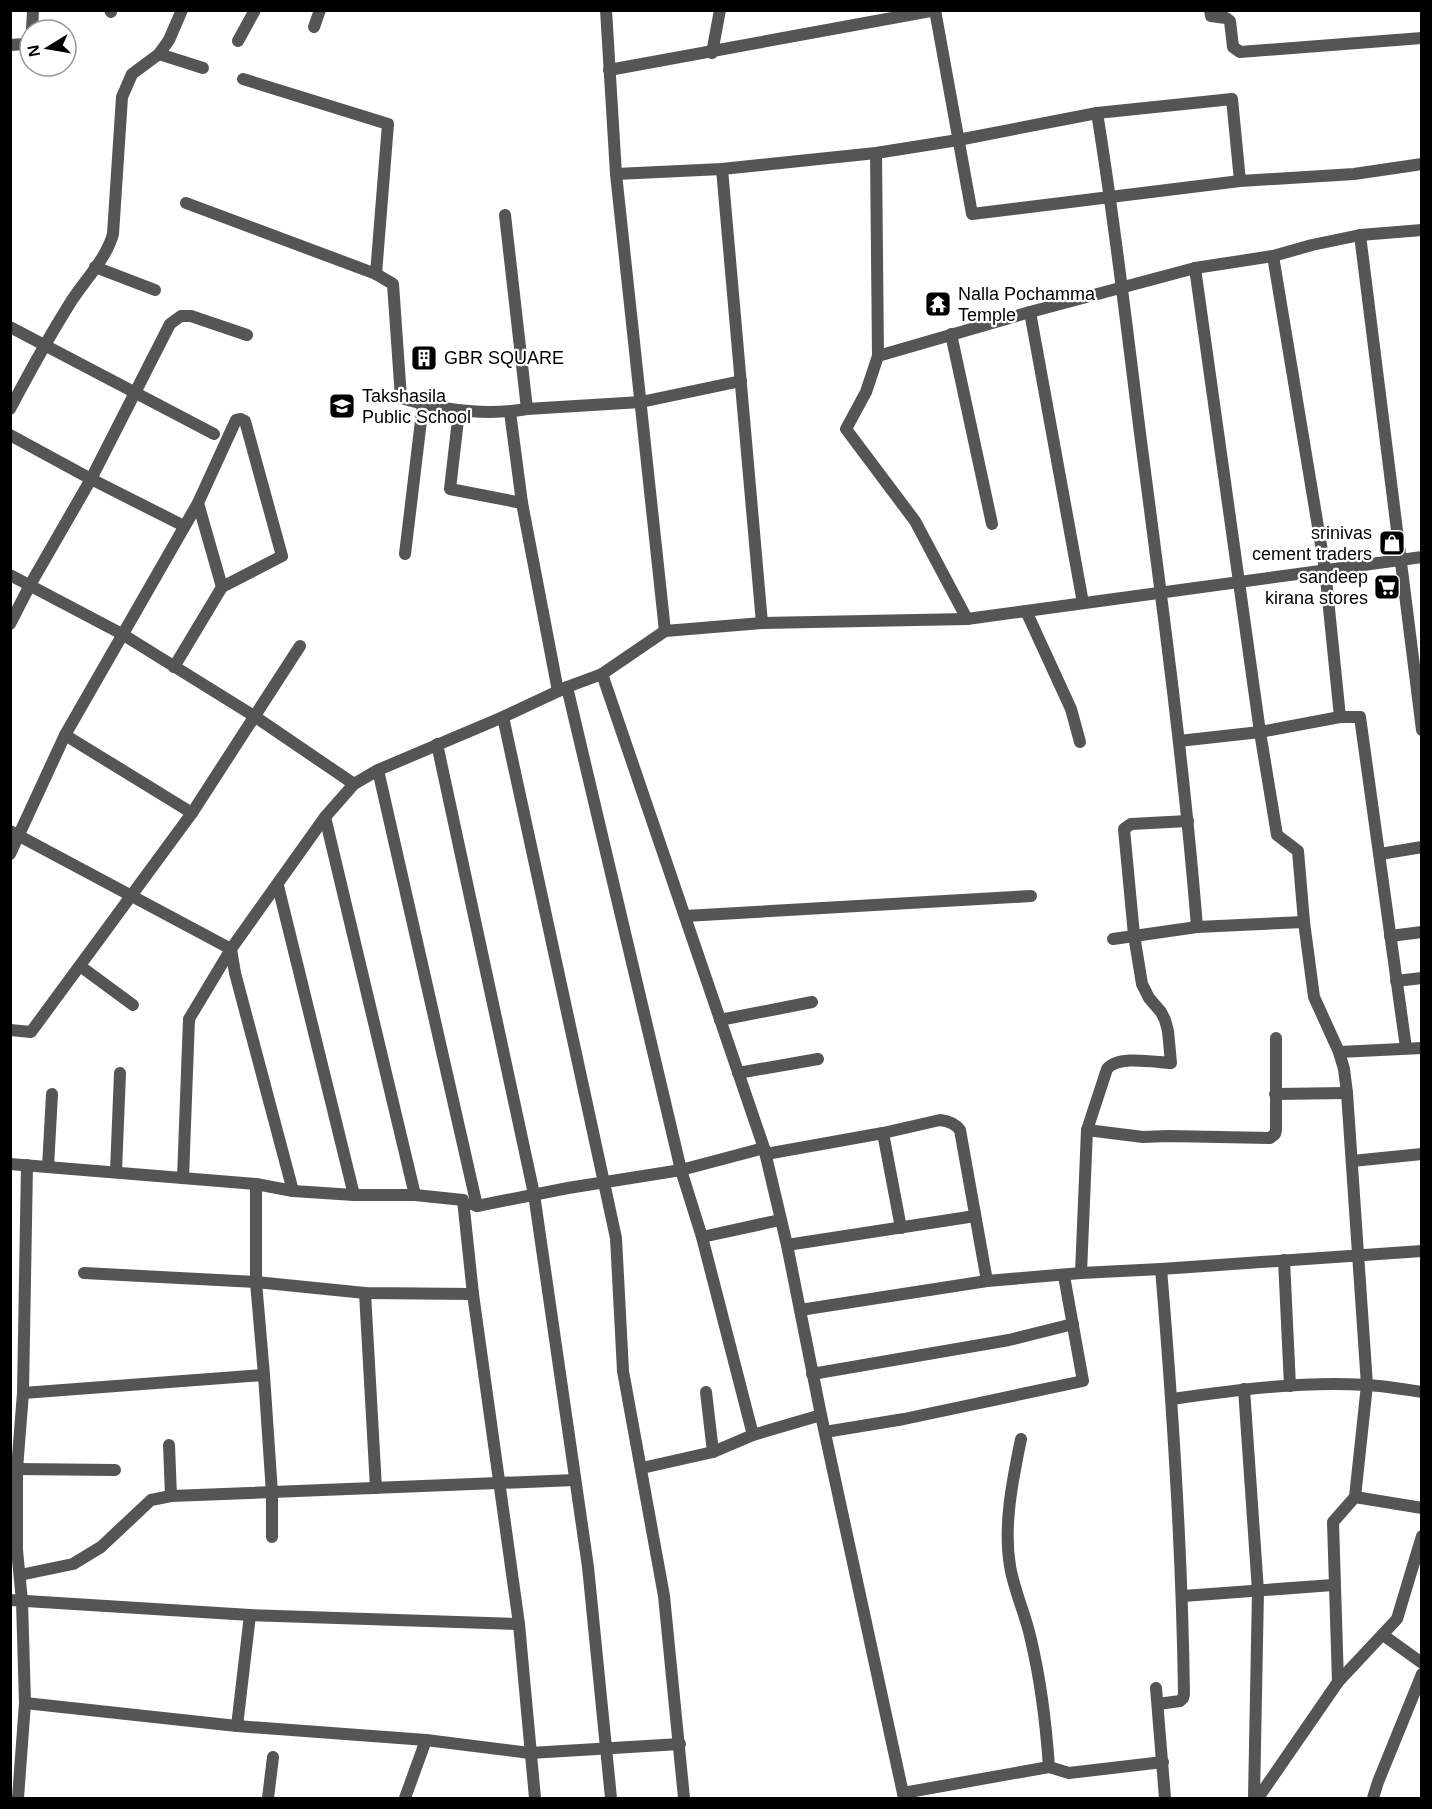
<svg xmlns="http://www.w3.org/2000/svg" width="1432" height="1809" viewBox="0 0 1432 1809" font-family="Helvetica,sans-serif">
	<rect width="100%" height="100%" fill="#fff"/>
	<g fill="none" stroke-linecap="round" stroke-linejoin="round">
		<g stroke="#555" stroke-width="12">
			<path d="M110 10 111 12"/>
			<path d="M606 10 616 174 665 631"/>
			<path d="M935 10 972 214 1240 181 1354 174 1422 164"/>
			<path d="M1210 10 1211 16 1226 18 1230 21 1233 47 1240 52 1422 38"/>
			<path d="M314 27 320 10"/>
			<path d="M32 30 33 10"/>
			<path d="M238 41 255 10"/>
			<path d="M10 45 25 44 30 38"/>
			<path d="M712 53 720 10"/>
			<path d="M159 54 203 68"/>
			<path d="M609 70 936 10"/>
			<path d="M243 79 388 124 376 274"/>
			<path d="M1097 113C1115 222 1127 331 1141 441 1162 602 1184 764 1197 927"/>
			<path d="M876 153 878 356 866 392 846 429 915 521 967 619"/>
			<path d="M722 169 762 623"/>
			<path d="M616 174 722 169 876 153 958 140 1097 113 1232 99 1240 181"/>
			<path d="M186 203 376 274 393 284 401 398C442 410 484 416 527 409L641 402 741 381"/>
			<path d="M505 215 527 409"/>
			<path d="M1360 235 1422 730"/>
			<path d="M1273 256 1325 569 1340 717"/>
			<path d="M95 267 155 290"/>
			<path d="M1195 268 1260 732 1277 835 1298 851 1304 922 1314 997 1339 1052 1344 1069 1347 1093 1367 1385 1355 1497 1333 1522 1338 1682"/>
			<path d="M1030 312 1083 603"/>
			<path d="M10 327 214 434"/>
			<path d="M951 334 992 524"/>
			<path d="M878 356 1030 312 1195 268 1273 256 1312 245 1360 235 1422 230"/>
			<path d="M10 409C30 371 50 335 72 300 86 279 107 257 113 234L122 97 132 74 159 54 169 40 182 10"/>
			<path d="M459 411 450 489 522 503"/>
			<path d="M510 412 522 503 558 691"/>
			<path d="M10 435 91 479 184 526"/>
			<path d="M198 503 222 587"/>
			<path d="M405 554 423 404"/>
			<path d="M10 575 122 634 254 716 354 784"/>
			<path d="M1026 611 1071 709 1080 742"/>
			<path d="M10 624 30 585 91 479 170 324 181 316H191L247 335"/>
			<path d="M602 674 764 1148 787 1245 821 1415 904 1798"/>
			<path d="M567 687 681 1170 702 1237 753 1435"/>
			<path d="M503 717 616 1238 623 1371 664 1596 684 1798"/>
			<path d="M65 735 192 813"/>
			<path d="M1179 741 1260 732 1340 717H1360L1406 1048"/>
			<path d="M437 744 534 1194 588 1567 611 1798"/>
			<path d="M378 770 477 1206"/>
			<path d="M325 817 415 1195"/>
			<path d="M10 831 231 949 235 973 293 1191"/>
			<path d="M10 854 65 735 198 503 236 420 241 419 245 421 282 556 222 587 174 667"/>
			<path d="M1380 854 1422 847"/>
			<path d="M278 886 354 1195"/>
			<path d="M685 916 1031 896"/>
			<path d="M1390 936 1422 932"/>
			<path d="M1113 939 1197 927 1304 922"/>
			<path d="M80 966 133 1005"/>
			<path d="M1396 981 1422 978"/>
			<path d="M720 1020 812 1002"/>
			<path d="M10 1030 31 1032 192 813 300 646"/>
			<path d="M1339 1052 1422 1048"/>
			<path d="M738 1073 818 1059"/>
			<path d="M1275 1094 1347 1093"/>
			<path d="M1087 1130 1143 1137 1168 1136 1270 1138 1275 1134 1276 1130V1038"/>
			<path d="M883 1133 901 1228"/>
			<path d="M766 1154 883 1133 940 1120C948 1121 955 1123 960 1130L987 1281"/>
			<path d="M1352 1161 1422 1154"/>
			<path d="M48 1167 52 1094"/>
			<path d="M116 1171 120 1073"/>
			<path d="M183 1178 189 1019 231 949 325 817 354 784 378 770 503 717 567 687 602 674 665 631 762 623 967 619 1422 557"/>
			<path d="M256 1184V1282L264 1375 272 1493V1537"/>
			<path d="M472 1204 477 1206 568 1188 681 1170 764 1148"/>
			<path d="M702 1237 780 1220"/>
			<path d="M787 1245 975 1216"/>
			<path d="M1284 1260 1290 1386"/>
			<path d="M84 1273 256 1282 365 1293 473 1294"/>
			<path d="M1081 1273 1087 1130 1107 1069C1118 1055 1153 1062 1171 1063L1168 1031 1165 1020 1161 1012 1149 998 1142 984 1134 935 1124 829 1131 824 1188 821"/>
			<path d="M365 1293 376 1488"/>
			<path d="M800 1310 987 1281 1081 1273 1161 1269 1422 1251"/>
			<path d="M812 1374 1009 1340 1073 1324"/>
			<path d="M1244 1389 1258 1591 1254 1798"/>
			<path d="M706 1392 713 1452"/>
			<path d="M23 1393 264 1375"/>
			<path d="M1172 1399C1236 1390 1302 1381 1366 1385 1385 1386 1403 1389 1422 1392"/>
			<path d="M825 1432 904 1419 1083 1381 1064 1276"/>
			<path d="M1021 1439C1013 1478 1003 1525 1010 1566 1014 1591 1026 1615 1031 1640 1041 1682 1046 1724 1049 1767"/>
			<path d="M169 1445 171 1496"/>
			<path d="M642 1468 713 1452 753 1435 821 1415"/>
			<path d="M17 1469 115 1470"/>
			<path d="M1355 1497 1422 1508"/>
			<path d="M20 1575 73 1564 101 1547 151 1500 171 1496 575 1480"/>
			<path d="M1183 1596 1333 1585"/>
			<path d="M10 1600 250 1615 519 1624"/>
			<path d="M1383 1635 1422 1663"/>
			<path d="M1156 1688 1165 1798"/>
			<path d="M25 1703 237 1726 426 1740 530 1753 680 1744"/>
			<path d="M1158 1704 1180 1701 1183 1698 1184 1694C1182 1552 1173 1410 1161 1269"/>
			<path d="M237 1726 250 1615"/>
			<path d="M903 1793 1049 1767 1069 1773 1163 1762"/>
			<path d="M18 1798 25 1703 22 1601 17 1550V1469L23 1393 27 1165"/>
			<path d="M268 1798 273 1757"/>
			<path d="M405 1798 426 1740"/>
			<path d="M1258 1798 1338 1682 1397 1619 1422 1536"/>
			<path d="M1373 1798 1378 1782 1422 1674"/>
		</g>
		<path stroke="#555" stroke-width="12" d="M10 1164 256 1184 293 1191 354 1195H415L463 1200 473 1294 519 1624 535 1798"/>
	</g>
	<defs>
		<symbol id="temple-square" viewBox="-11 -11 22 22"><rect x="-9" y="-9" width="18" height="18" rx="4" fill="#000" stroke="#fff"/><path d="M0-6L5-2H3V0L6.5 2.5H4V6H1.5V3h-3V6H-4V2.5H-6.5L-3 0V-2H-5Z" fill="#fff"/></symbol>
		<symbol id="building-square" viewBox="-11 -11 22 22"><rect x="-9" y="-9" width="18" height="18" rx="4" fill="#000" stroke="#fff"/><path d="M-4-6H4V6H1V3H-1V6H-4ZM-2.5-4.3h1.7v1.8h-1.7ZM.8-4.3h1.7v1.8H.8ZM-2.5-1h1.7V.8h-1.7ZM.8-1h1.7V.8H.8Z" fill="#fff"/></symbol>
		<symbol id="school-square" viewBox="-11 -11 22 22"><rect x="-9" y="-9" width="18" height="18" rx="4" fill="#000" stroke="#fff"/><path d="M0-5L7-2L0 1L-7-2ZM-4 1L0 2.5L4 1V4Q0 6-4 4Z" fill="#fff"/></symbol>
		<symbol id="shop-square" viewBox="-11 -11 22 22"><rect x="-9" y="-9" width="18" height="18" rx="4" fill="#000" stroke="#fff"/><path d="M-5-2.5h2.3a2.7 3.5 0 0 1 5.4 0H5L5.5 6h-11ZM-1.5-2.5h3a1.5 2.3 0 0 0-3 0Z" fill="#fff"/></symbol>
		<symbol id="supermarket-square" viewBox="-11 -11 22 22"><rect x="-9" y="-9" width="18" height="18" rx="4" fill="#000" stroke="#fff"/><path d="M-6-5.5h2.5l.6 2H6L4.5 2H-2.5L-4.4-4H-6ZM-1.5 3.2a1.3 1.3 0 1 0 .1 0ZM3 3.2a1.3 1.3 0 1 0 .1 0Z" fill="#fff"/></symbol>
	</defs>
	<g fill-rule="evenodd">
		<use href="#temple-square" x="923" y="289" width="30" height="30"/>
		<use href="#building-square" x="409" y="343" width="30" height="30"/>
		<use href="#school-square" x="327" y="391" width="30" height="30"/>
		<use href="#shop-square" x="1377" y="528" width="30" height="30"/>
		<use href="#supermarket-square" x="1372" y="572" width="30" height="30"/>
	</g>
	<g text-anchor="middle" dominant-baseline="central" stroke-width="4.5" stroke-linejoin="round" paint-order="stroke">
		<g font-size="18" fill="#000" stroke="#fff" text-anchor="start">
			<text x="958" y="294">Nalla Pochamma<tspan x="958" dy="21">Temple</tspan></text>
			<text x="444" y="358">GBR SQUARE</text>
			<text x="362" y="396">Takshasila<tspan x="362" dy="21">Public School</tspan></text>
			<text x="1372" y="533" text-anchor="end">srinivas<tspan x="1372" dy="21">cement traders</tspan></text>
			<text x="1368" y="577" text-anchor="end">sandeep<tspan x="1368" dy="21">kirana stores</tspan></text>
		</g>
	</g>
	<rect width="1432" height="1809" fill="none" stroke="#000000" stroke-width="24"/>
	<g transform="translate(48 48) rotate(259)"><circle r="28" fill="#ffffff" stroke="#999999" stroke-width="1.5"/>
	<path d="M0-4.5L10 22L0 15L-10 22Z" fill="#000000"/>
	<text y="-9" font-size="16" font-weight="bold" text-anchor="middle" fill="#000000">N</text>
	</g>
</svg>
